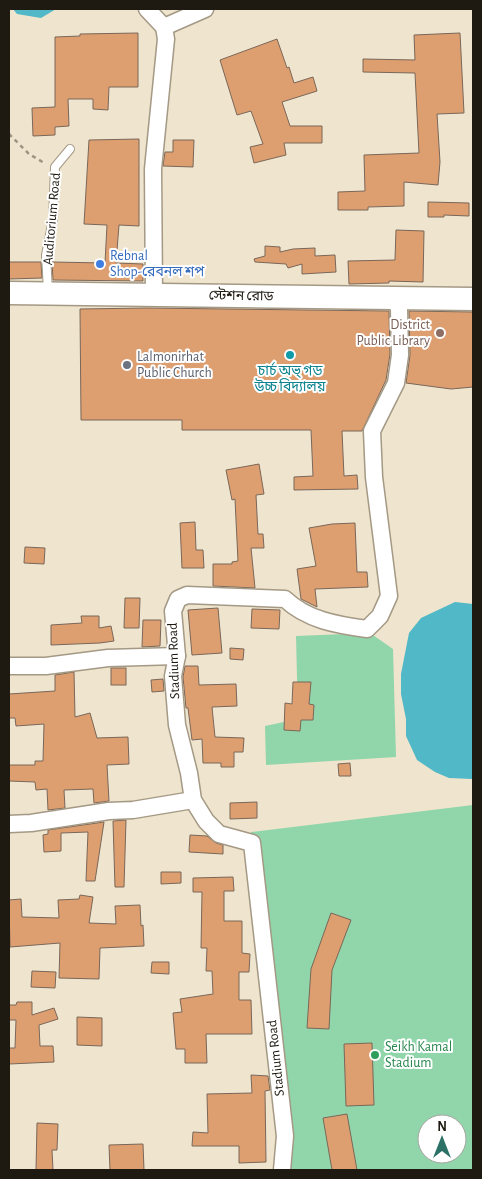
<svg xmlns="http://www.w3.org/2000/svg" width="482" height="1179" viewBox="0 0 482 1179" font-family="'Alegreya Sans','Noto Sans Bengali',sans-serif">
	<rect width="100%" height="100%" fill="#efe4cd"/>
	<g fill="#90d6aa" fill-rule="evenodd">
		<path d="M370 633 393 649 396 757 266 765 265 726 298 719 296 636Z"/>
		<path d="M473 805V1170H282L269 987 251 832ZM427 1124H457V1154H427Z"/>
	</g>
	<g fill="#50b8c7">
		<path d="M13 9H56L41 18 17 14Z"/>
		<path d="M455 602 473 604V778L472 779 449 778 435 772 417 760 406 736V719L401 694V674L409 633 421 618Z"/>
	</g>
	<g fill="#de9f70" stroke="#7a6759">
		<path d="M138 33V87H109L108 110 93 109V99H68L69 126 55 127V135L33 136 32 108 55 107V37L80 36V34Z"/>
		<path d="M460 33 464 113 437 114 440 162 438 185 404 182V206L368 207V210H338V192L365 191 364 155 419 153 415 73 363 72V59L415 60 414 35Z"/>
		<path d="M277 39 287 68 289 67 294 83 313 77 317 91 282 102 290 126H322V143H284L286 155 254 163 250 147 263 144 251 111 237 115 220 60Z"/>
		<path d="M139 139V226L119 225 116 263 143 264V281L53 280 52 262 105 263 107 225 84 224 89 140Z"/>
		<path d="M173 140H194L193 167 163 166 165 152H173Z"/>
		<path d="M428 202 469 203V216L444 215V217H428Z"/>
		<path d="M396 230 424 231 423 282 389 281V283L349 284 348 261 395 260Z"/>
		<path d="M265 246 280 247V252L293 249 315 248V256L335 255 336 272 302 274V264L288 268 286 264 255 262 254 259 265 256Z"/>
		<path d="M9 262H41L42 278 9 279Z"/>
		<path d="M147 308 389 311 390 354 386 380 362 431H342L344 476 357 475 358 489 294 490V477L313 476 311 430H182V420H81L80 309Z"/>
		<path d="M409 311 473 312V387L451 389 406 383 410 355Z"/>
		<path d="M259 464 264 494 256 495 258 534H263L264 548H251L255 588 213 586V564H232V562L238 561 235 499 232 500 226 470Z"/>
		<path d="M195 522 196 550H203L204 568H182L180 523Z"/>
		<path d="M355 523 357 572H367L368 587 315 589 317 607 301 599 297 569 316 566 309 528 332 524Z"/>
		<path d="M25 547 45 548 44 564 24 563Z"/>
		<path d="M125 598H140L139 628H124Z"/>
		<path d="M218 608 222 653 192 655 188 610Z"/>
		<path d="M252 609 280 610 279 629 251 628Z"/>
		<path d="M81 616H99V628L111 626 114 641 100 643 51 645V625L82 623Z"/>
		<path d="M143 620H161L160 646 142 647Z"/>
		<path d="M230 648 244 649 243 660 230 659Z"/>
		<path d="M185 666H198L199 685 236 684 237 706 212 707 215 737 244 738 243 752H234V767H221V763H203L202 739 192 740 188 708H186L183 677Z"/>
		<rect x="111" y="668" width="15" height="17"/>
		<path d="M74 672 75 717 90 713 97 738 128 737 129 764 107 765 109 801 94 803 93 789 64 790 65 808 48 810 47 789 36 790 35 782 9 781V765H35V761H43L44 724 16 726 15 718H9V694L55 691V675Z"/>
		<path d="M163 679 164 691 152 692 151 680Z"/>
		<path d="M293 682H311L309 704 314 705 313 720H301L300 731 284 730 285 703 292 704Z"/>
		<path d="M350 763 351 776H339L338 764Z"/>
		<path d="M257 802V818L230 819V803Z"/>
		<path d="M126 820 124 887H115L113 821Z"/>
		<path d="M104 822 95 881H86L88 832 61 833V851L44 852 43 835 48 834V830Z"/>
		<path d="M190 835 207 836 216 843 223 845V854L189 852Z"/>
		<path d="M161 872H181V883L161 884Z"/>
		<path d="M233 877 234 891H224V921H242V953L250 954 249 972H239V1000H251L252 1034H206L207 1063H185V1049H176L173 1013 182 1012 180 999 213 994 212 971H206L207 948H201L202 892H193V878Z"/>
		<path d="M80 895 93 897 89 923 116 924 115 906 140 905 141 926 143 925 144 946 100 948 99 979 59 978 60 943 10 947 9 900 21 899 22 917 59 918 58 900 79 899Z"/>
		<path d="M331 913 351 920 332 970 329 1029 307 1028 311 969Z"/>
		<path d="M152 962H169V974L151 973Z"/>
		<path d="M32 971 56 972 55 988 31 987Z"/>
		<path d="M17 1002H32V1015L54 1008 58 1019 39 1025 40 1046H53L54 1062 9 1064V1048H15L16 1020H9V1005H16Z"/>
		<path d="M77 1017 102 1018V1046L77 1045Z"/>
		<path d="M372 1043 374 1105 346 1106 344 1044Z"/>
		<path d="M251 1075 268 1076 270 1090 265 1091 266 1162 239 1163V1146H192L193 1132 208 1133 207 1094 252 1093Z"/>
		<path d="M347 1114 357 1170H332L323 1118Z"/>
		<path d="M37 1123 58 1124 57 1150H52L53 1170H36Z"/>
		<path d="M143 1144 144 1170H110L109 1145Z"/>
	</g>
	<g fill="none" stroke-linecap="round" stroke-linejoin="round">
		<defs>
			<path id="lane" d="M48 291 46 255 53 220 55 167 70 149"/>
			<g id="street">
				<path d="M147 9 164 27 166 39 153 169 154 295"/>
				<path d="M164 27 205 9"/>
				<path d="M9 666H46L108 658 177 656"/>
				<path d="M9 824 31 823 109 811 133 810 193 800"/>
				<path d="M282 1170 285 1136 252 843 219 834 206 821 193 800 189 773 177 725 173 676 177 656 173 611 178 599 187 595 285 599C307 620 337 625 367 629L380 616 389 596 374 477 372 431 396 383 400 355 399 309 395 297"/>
			</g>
			<path id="secondary" d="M9 293 473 299"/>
		</defs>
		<use href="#lane" stroke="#a49985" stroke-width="10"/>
		<use href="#street" stroke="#a49985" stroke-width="19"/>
		<use href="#secondary" stroke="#a49985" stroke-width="25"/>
		<path stroke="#9d9483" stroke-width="2.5" stroke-dasharray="4 4" stroke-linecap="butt" d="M9 134 29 154 46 164"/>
		<use href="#lane" stroke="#fff" stroke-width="8"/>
		<use href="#street" stroke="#fff" stroke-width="16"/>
		<use href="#secondary" stroke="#fff" stroke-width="22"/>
	</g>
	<circle fill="#3f7fe0" stroke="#fff" stroke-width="2" cx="100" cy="264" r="5"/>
	<circle fill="#8d6e63" stroke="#fff" stroke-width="2" cx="440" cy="333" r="5"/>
	<circle fill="#0f9aa8" stroke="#fff" stroke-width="2" cx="290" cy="355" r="5"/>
	<circle fill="#6b7280" stroke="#fff" stroke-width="2" cx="127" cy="365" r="5"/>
	<circle fill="#2e9e5b" stroke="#fff" stroke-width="2" cx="375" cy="1055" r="5"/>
	<g text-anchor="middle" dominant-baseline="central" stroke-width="4" stroke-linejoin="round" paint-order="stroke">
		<g font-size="14" fill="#1e1a12" stroke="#fff">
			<text transform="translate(52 219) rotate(-85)">Auditorium Road</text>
			<text transform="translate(241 296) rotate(1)">স্টেশন রোড</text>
			<text transform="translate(174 661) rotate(-92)">Stadium Road</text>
			<text transform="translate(276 1058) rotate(-96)">Stadium Road</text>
		</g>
		<g font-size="14" fill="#366cbe" stroke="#fff" text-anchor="start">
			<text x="110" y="256">Rebnal<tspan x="110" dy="16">Shop-রেবনল শপ</tspan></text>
		</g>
		<g font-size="14" fill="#785e54" stroke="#fff" text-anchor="end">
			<text x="430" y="325">District<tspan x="430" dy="16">Public Library</tspan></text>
		</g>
		<g font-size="14" fill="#5b616d" stroke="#fff" text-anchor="start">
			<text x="137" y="357">Lalmonirhat<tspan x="137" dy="16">Public Church</tspan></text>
		</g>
		<g font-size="14" fill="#0d838f" stroke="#fff">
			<text x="290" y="371">চার্চ অভ্ গড<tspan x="290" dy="16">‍উচ্চ বিদ্যালয়</tspan></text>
		</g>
		<g font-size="14" fill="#27864d" stroke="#fff" text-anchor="start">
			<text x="385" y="1047">Seikh Kamal<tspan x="385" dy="16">Stadium</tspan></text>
		</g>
	</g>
	<rect width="482" height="1179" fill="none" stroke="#1e1a12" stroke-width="20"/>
	<g transform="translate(442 1139)"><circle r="24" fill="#ffffff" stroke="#a5a3a0"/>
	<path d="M0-4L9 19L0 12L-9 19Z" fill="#2b7166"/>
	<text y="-8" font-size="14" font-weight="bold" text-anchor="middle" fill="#1e1a12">N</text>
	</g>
</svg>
